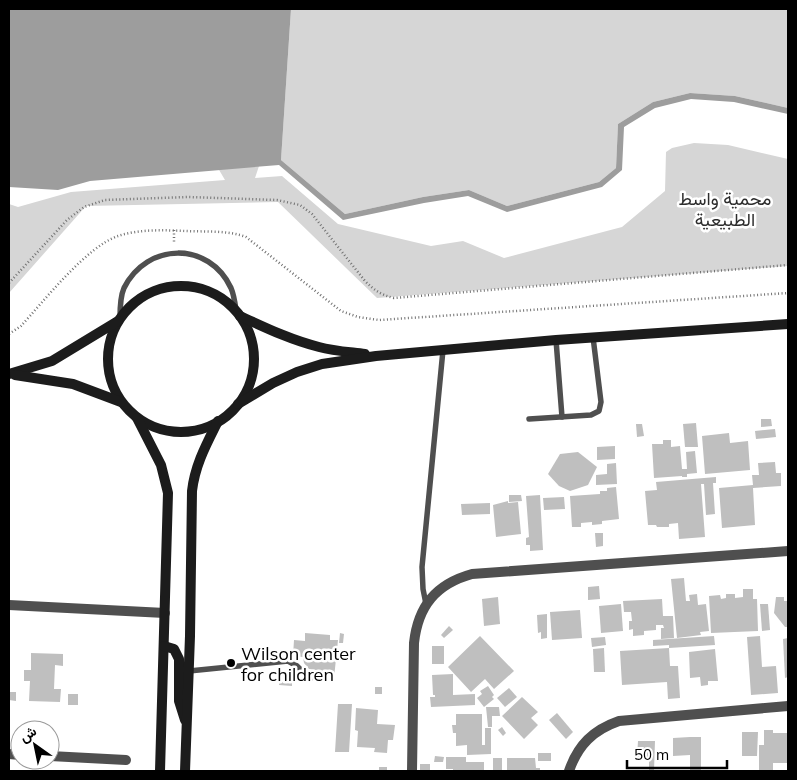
<svg xmlns="http://www.w3.org/2000/svg" width="797" height="780" viewBox="0 0 797 780" font-family="Mulish,Vazirmatn,sans-serif">
	<rect width="100%" height="100%" fill="#fff"/>
	<g fill="#d6d6d6">
		<path d="M291 9H788V108L735 96 690 93 653 102 618 124 616 168 599 182 507 206 469 190 423 197 345 214 281 160Z"/>
		<path d="M694 143 728 145 788 159V266L377 298 278 202 86 206 9 293V204L18 207 71 192 225 180 215 163 264 151 255 178 282 176 338 224 431 246 463 241 504 258 622 227 665 191 666 152 672 148Z"/>
	</g>
	<path fill="#9d9d9d" d="M9 9H291L281 160 345 214 423 197 469 190 507 206 599 182 616 168 618 124 653 102 690 93 735 96 788 108V114L734 102 691 99 655 108 624 127 622 170 602 187 507 212 468 196 424 203 343 220 279 165 90 181 58 190 9 187Z"/>
	<g fill="#bfbfbf">
		<path d="M761 419H771L772 426 761 427Z"/>
		<path d="M696 423 698 447H685L683 424Z"/>
		<path d="M636 424H642L644 436 637 437Z"/>
		<path d="M775 429 776 437 756 439 755 431Z"/>
		<path d="M729 433 730 443 748 441 750 470 705 474 702 436Z"/>
		<path d="M663 440H671V447L680 446 682 469H687L686 452 695 451 697 473 687 474V477H682V476L654 478 652 444H663Z"/>
		<path d="M615 446V459L597 460V447Z"/>
		<path d="M578 452 597 467 588 485 570 491 559 486 548 474 560 454Z"/>
		<path d="M775 462 776 473H781V486L753 488 755 525 722 528 719 488 753 485 752 475H759L758 463Z"/>
		<path d="M616 463 617 484 596 485V475L607 474V464Z"/>
		<path d="M716 477V483H713L715 514 706 515 704 484H701L705 537 679 539 678 523 669 524V527H657L656 525H648L645 491 657 490 656 482Z"/>
		<path d="M616 487 619 519 602 521V524L592 525V522L581 523V527H572L570 496 600 494V491H607V488Z"/>
		<path d="M509 495H521L522 501 509 502Z"/>
		<path d="M540 495 543 550 530 551V545H526V538L529 537 526 496Z"/>
		<path d="M564 497 565 509 544 510 543 498Z"/>
		<path d="M508 501V503L518 502 521 534 496 537 493 505Z"/>
		<path d="M490 503V514L462 515 461 504Z"/>
		<path d="M595 533H603V546L596 547Z"/>
		<path d="M684 578 686 601H690L689 595 697 594 698 605 706 604 709 631 700 632 701 635 677 638 671 579Z"/>
		<path d="M599 586 600 599 588 600V587Z"/>
		<path d="M743 589H753V599H757L758 631 711 633 709 596 720 595 721 599 726 598V594H735V598L743 597Z"/>
		<path d="M498 597 500 624 484 626 482 599Z"/>
		<path d="M776 597H784V601H788V627H785L774 613Z"/>
		<path d="M662 599 663 616H673L674 638 661 639V628H664L663 625H656V630L644 631V635L633 636V629L629 630V621H632L631 612H624L623 601Z"/>
		<path d="M621 604 623 631 601 633 599 606Z"/>
		<path d="M760 604H768L770 630 762 631Z"/>
		<path d="M580 610 582 638 552 640 550 612Z"/>
		<path d="M547 614V638L541 639V632L538 633 537 615Z"/>
		<path d="M449 626 453 630 444 638 441 635Z"/>
		<path d="M305 633 330 635V640H338L334 678 315 676 316 670 309 669 304 663 303 657 293 656 294 640 305 641Z"/>
		<path d="M340 633 344 634 343 643H339Z"/>
		<path d="M480 636 514 671 494 689 485 679 471 692 448 667Z"/>
		<path d="M714 636 715 645 669 648V645L653 646V640Z"/>
		<path d="M760 636 762 667 776 666 778 693 751 695 747 637Z"/>
		<path d="M605 637 606 645 592 647 591 638Z"/>
		<path d="M788 638V677L785 678 783 639Z"/>
		<rect x="432" y="646" width="12" height="18"/>
		<path d="M604 648 605 672H594L593 649Z"/>
		<path d="M669 648 670 666H678L680 698 668 699 667 682 622 685 620 651Z"/>
		<path d="M715 649 718 681H708V685L701 686 700 677 690 678 689 652Z"/>
		<path d="M31 653 63 654V666L55 665 54 689H61L60 702 29 701 30 681H24V670H31Z"/>
		<path d="M453 674V695L475 694V705L431 707 430 697H435V695H433L432 675Z"/>
		<path d="M280 678 292 679V686L279 685Z"/>
		<path d="M488 686 494 695 492 697 494 699 484 707 477 698 482 694 480 691Z"/>
		<rect x="375" y="687" width="7" height="7"/>
		<path d="M509 688 517 697 505 707 497 698Z"/>
		<path d="M9 692H16V701L9 700Z"/>
		<rect x="68" y="694" width="10" height="11"/>
		<path d="M522 697 538 712 531 718 538 725 524 739 502 716Z"/>
		<path d="M338 704H352L349 752H335Z"/>
		<path d="M486 707H499L500 716H492V727H488Z"/>
		<path d="M356 708 378 710 377 724 395 725 393 740H388L387 753 374 752 375 748 357 747 358 731 355 730Z"/>
		<path d="M557 713 573 732 566 739 549 720Z"/>
		<path d="M456 714H482V745H485V728H491V754L467 755V745L456 746V733H453L452 725H456Z"/>
		<path d="M502 727 506 733 503 736 498 730Z"/>
		<path d="M764 730H773V733H787V763H773V771H759V745H764Z"/>
		<path d="M742 732H758L757 756H742Z"/>
		<path d="M690 737H701V771H690V755L673 756V738Z"/>
		<path d="M638 741H655L654 771H649V757H637Z"/>
		<rect x="538" y="753" width="13" height="8"/>
		<path d="M435 756 444 757 443 762H434Z"/>
		<path d="M446 757H466V762H484V771H453V769H446Z"/>
		<rect x="493" y="758" width="9" height="13"/>
		<path d="M507 758H535L536 768H540V771H507Z"/>
		<rect x="420" y="764" width="10" height="7"/>
		<rect x="379" y="767" width="8" height="4"/>
	</g>
	<g fill="none" stroke-linecap="round" stroke-linejoin="round">
		<g stroke="#717171" stroke-width="2.5" stroke-dasharray="1 2.5" stroke-linecap="butt">
			<path d="M174 230V244"/>
			<path d="M9 283 67 220 84 207 105 200 189 197 277 200 300 205 312 214 365 281C374 290 381 295 394 298L788 265"/>
			<path d="M9 334 21 326C44 301 86 247 118 236 139 229 164 230 186 231 206 232 227 230 246 237L341 311 358 317 379 320 788 293"/>
		</g>
		<g stroke="#4f4f4f" stroke-width="5.5">
			<path d="M120 318C120 309 120 297 124 288 147 242 209 241 231 288 234 295 235 303 236 310"/>
			<path d="M556 340 562 417"/>
			<path d="M529 419 591 415 599 411 601 402 593 337"/>
			<path d="M426 604 423 589 422 567 443 350"/>
			<path d="M189 671 288 661 297 666 310 679"/>
		</g>
		<g stroke="#4f4f4f" stroke-width="10">
			<path d="M9 605 165 613"/>
			<path d="M9 754 20 755"/>
			<path d="M50 756 126 760"/>
			<path d="M412 771 414 643C418 606 436 584 472 574L788 551"/>
			<path d="M569 771C578 745 593 730 619 721L788 706"/>
		</g>
		<g stroke="#1c1c1c" stroke-width="10">
			<circle cx="181" cy="359" r="73"/>
			<path d="M240 316C266 328 291 340 319 347 334 351 350 352 365 354"/>
			<path d="M9 374 52 361 118 321"/>
			<path d="M15 375 73 384 121 402"/>
			<path d="M238 404 273 383 297 372 322 364 376 356 556 340 788 324"/>
			<path d="M137 418 161 465 168 493 160 771"/>
			<path d="M164 646 174 649 179 659V701L185 720"/>
			<path d="M185 771 190 636 192 491C195 465 206 445 218 421"/>
		</g>
	</g>
	<circle fill="#000" stroke="#fff" stroke-width="2" cx="231" cy="663" r="5"/>
	<g text-anchor="middle" dominant-baseline="central" stroke-width="5" stroke-linejoin="round" paint-order="stroke">
		<g font-size="18" fill="#2d2d2d" stroke="#fff">
			<text x="725" y="198">محمية واسط<tspan x="725" dy="21">الطبيعية</tspan></text>
		</g>
		<g font-size="18" fill="#000" stroke="#fff" text-anchor="start">
			<text x="241" y="653">Wilson center<tspan x="241" dy="21">for children</tspan></text>
		</g>
	</g>
	<rect width="797" height="780" fill="none" stroke="#000000" stroke-width="20"/>
	<g transform="translate(35 745) rotate(327)"><circle r="24" fill="#ffffff" stroke="#999999"/>
	<path d="M0-4L9 19L0 12L-9 19Z" fill="#000000"/>
	<text y="-8" font-size="14" font-weight="bold" text-anchor="middle" fill="#000000">ش</text>
	</g>
	<path d="M627 760v8h100v-8" fill="none" stroke="#000000" stroke-width="2.5"/>
	<text x="634" y="760" font-size="15" fill="#000000" stroke="#ffffff" stroke-width="4" paint-order="stroke">50 m</text>
</svg>
